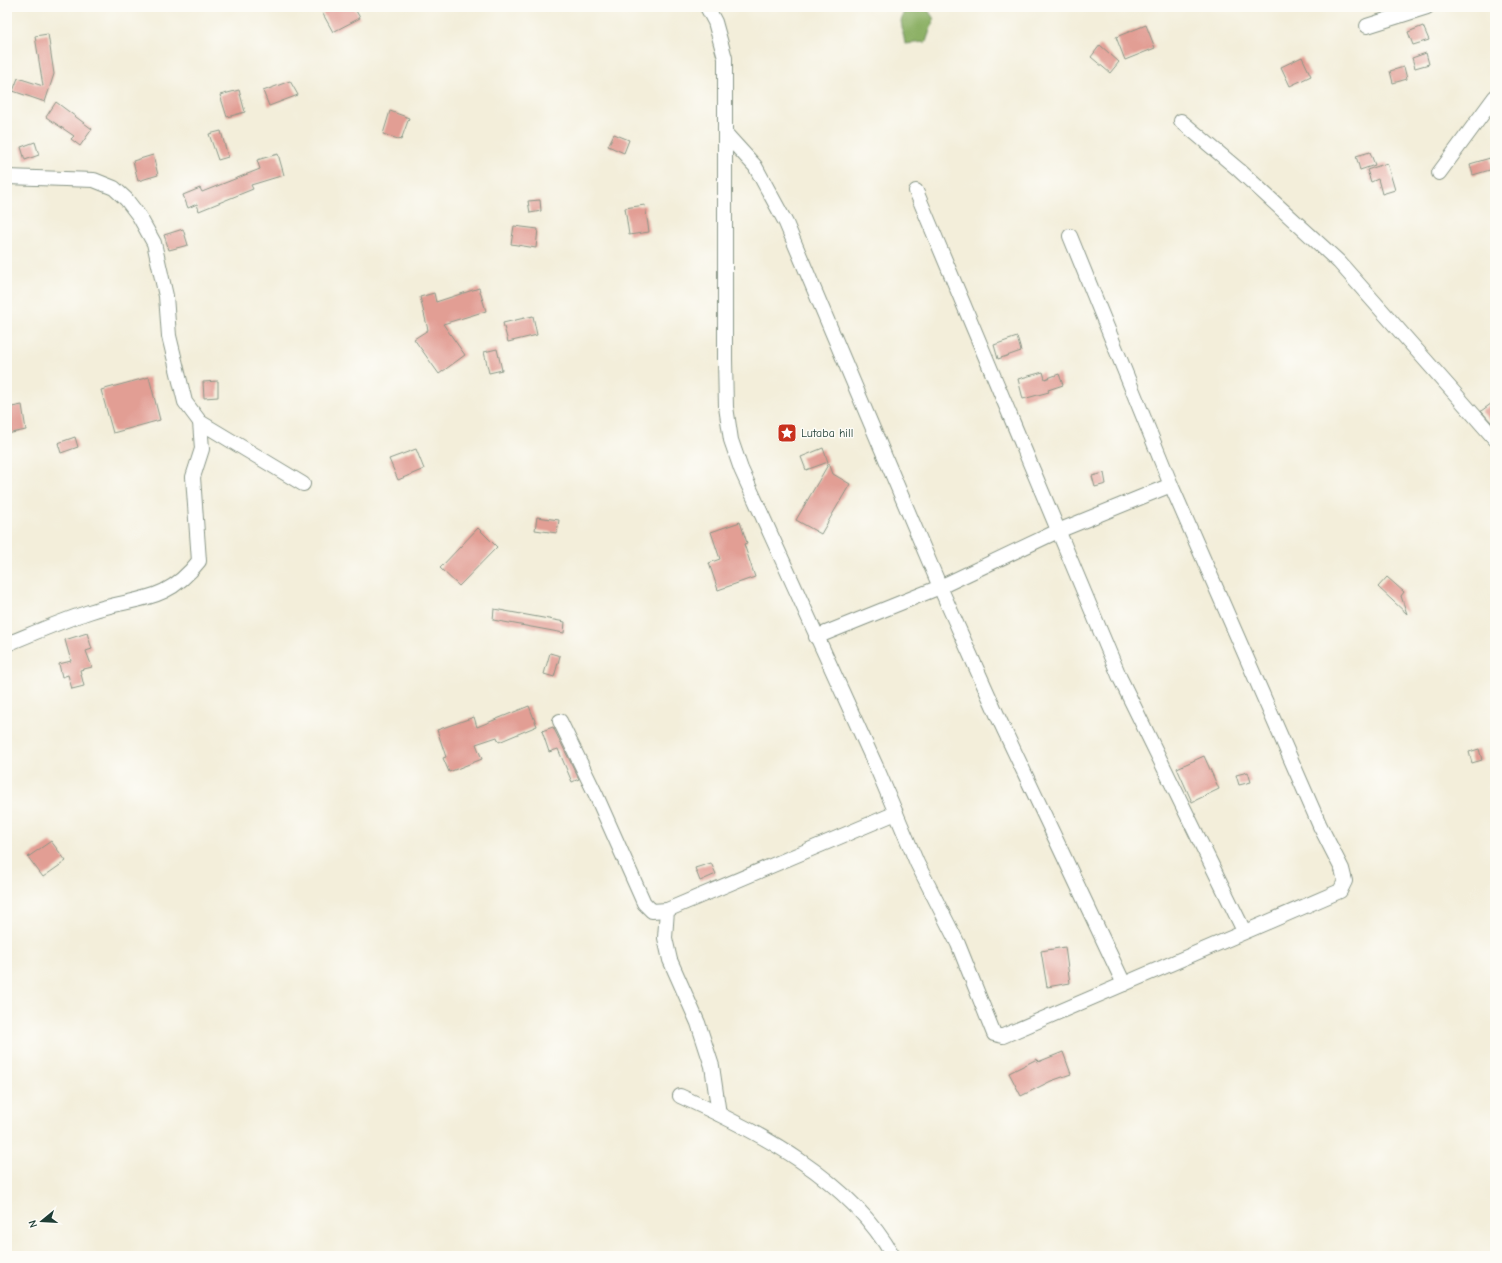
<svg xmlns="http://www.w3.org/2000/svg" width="1502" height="1263" viewBox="0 0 1502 1263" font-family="'Comic Neue',sans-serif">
	<rect width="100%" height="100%" fill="#fdfcf7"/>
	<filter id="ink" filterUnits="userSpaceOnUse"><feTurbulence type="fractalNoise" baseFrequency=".025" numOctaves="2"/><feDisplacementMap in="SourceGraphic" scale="8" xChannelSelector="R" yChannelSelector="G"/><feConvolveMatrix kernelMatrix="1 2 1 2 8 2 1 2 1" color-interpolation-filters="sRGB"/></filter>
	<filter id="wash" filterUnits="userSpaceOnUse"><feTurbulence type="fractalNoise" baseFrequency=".012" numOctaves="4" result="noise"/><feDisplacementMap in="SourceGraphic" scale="16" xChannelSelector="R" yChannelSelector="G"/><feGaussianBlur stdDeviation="0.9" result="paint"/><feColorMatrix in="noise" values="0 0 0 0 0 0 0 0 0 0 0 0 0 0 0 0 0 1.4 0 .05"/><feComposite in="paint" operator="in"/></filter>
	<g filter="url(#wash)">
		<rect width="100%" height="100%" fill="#f3eeda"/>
		<path fill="#8db166" stroke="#56774d" d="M905 7H926L934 19 926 42 905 44 901 21Z"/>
		<g id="blocks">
			<g fill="#e29e94">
				<path d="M319 7H354L360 18 333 32Z"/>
				<path d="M1146 25 1155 48 1125 60 1116 37Z"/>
				<path d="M1423 26 1429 40 1413 45 1408 32Z"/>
				<path d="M48 34 54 74 45 102 13 91 18 78 43 86 35 36Z"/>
				<path d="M1100 45 1119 62 1110 73 1091 57Z"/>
				<path d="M1426 53 1429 64 1415 68 1412 58Z"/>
				<path d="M1302 57 1311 76 1290 86 1281 67Z"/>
				<path d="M1404 67 1407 79 1393 83 1390 71Z"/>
				<path d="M290 81 298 95 269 106 263 91Z"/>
				<path d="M239 90 245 112 227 117 220 95Z"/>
				<path d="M56 102 92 129 80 146 71 139 74 136 46 117Z"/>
				<path d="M390 111 409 118 401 140 383 134Z"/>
				<path d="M221 131 228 157 218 160 209 134Z"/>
				<path d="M614 134 629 140 624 153 608 146Z"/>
				<path d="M35 142 39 155 25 160 21 147Z"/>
				<path d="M1370 152 1375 165 1360 170 1356 156Z"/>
				<path d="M278 154 284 175 251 185 253 189 199 211 197 204 188 208 183 195 200 188 202 192 260 169 257 160Z"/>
				<path d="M153 155 158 175 138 181 133 161Z"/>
				<path d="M1490 158 1493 169 1473 175 1470 164Z"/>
				<path d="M1387 163 1395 190 1382 194 1378 179 1371 182 1367 170Z"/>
				<path d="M540 200 541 211 530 213 528 201Z"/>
				<path d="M645 205 649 232 629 235 625 208Z"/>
				<path d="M514 226 538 229 536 248 511 244Z"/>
				<path d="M183 229 188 245 169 250 164 235Z"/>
				<path d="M479 288 486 311 443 324 465 355 439 374 414 339 428 330 420 297 434 293 436 302Z"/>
				<path d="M533 316 537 335 508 342 503 323Z"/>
				<path d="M1017 337 1021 351 998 359 994 345Z"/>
				<path d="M497 349 502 370 489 373 484 352Z"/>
				<path d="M1043 372 1045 379 1059 374 1063 385 1048 390 1049 392 1023 399 1018 379Z"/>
				<path d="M149 377 160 420 113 433 101 390Z"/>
				<path d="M218 381V397L204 398 203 382Z"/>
				<path d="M1495 401V421L1492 423 1481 411Z"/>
				<path d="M22 405 26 430 7 434V408Z"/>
				<path d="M75 437 78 447 61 453 58 443Z"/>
				<path d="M823 448 828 462 806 470 801 457Z"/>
				<path d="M416 449 424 469 398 480 389 459Z"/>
				<path d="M829 463 833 474 850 484 821 534 796 520Z"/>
				<path d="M1104 473 1106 484 1095 487 1092 476Z"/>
				<path d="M537 517 559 520 557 533 535 530Z"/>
				<path d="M740 522 747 543 744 544 755 577 718 590 709 563 720 559 711 532Z"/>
				<path d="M478 528 497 547 459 586 440 568Z"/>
				<path d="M1387 577 1404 592 1401 596 1407 614 1378 587Z"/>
				<path d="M494 609 565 622 564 633 493 620Z"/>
				<path d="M87 633 92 649 86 651 92 667 80 670 84 686 72 689 68 675 62 677 59 664 71 661 65 640Z"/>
				<path d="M550 653 560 656 554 677 544 674Z"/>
				<path d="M529 706 537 726 499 742 497 737 476 744 482 759 449 772 443 758 446 757 437 730 474 717 477 727Z"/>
				<path d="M553 727 579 779 572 782 558 749 549 752 542 731Z"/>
				<path d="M1479 749 1482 760 1472 763 1469 752Z"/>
				<path d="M1204 756 1219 789 1192 802 1177 768Z"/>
				<path d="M1248 772 1251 782 1239 785 1236 775Z"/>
				<path d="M51 841 66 861 43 877 28 857Z"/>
				<path d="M711 863 716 874 700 881 695 868Z"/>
				<path d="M1065 947 1070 983 1047 987 1041 951Z"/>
				<path d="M1063 1052 1071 1074 1051 1081 1021 1096 1009 1073 1037 1059 1038 1062Z"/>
			</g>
		</g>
	</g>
	<g filter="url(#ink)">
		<use href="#blocks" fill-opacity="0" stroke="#899687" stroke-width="1"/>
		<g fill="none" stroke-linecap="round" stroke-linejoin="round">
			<defs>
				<g id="minor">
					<path d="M707 7 715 22 725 58V360L726 407 731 440 741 469 879 773 917 863 958 944 994 1034 1003 1036 1340 891 1345 881 1342 869 1320 826 1171 485 1070 236"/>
					<path d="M1367 26 1427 7"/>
					<path d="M1181 121 1239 170 1339 262 1495 439"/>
					<path d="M725 133 755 166 786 223 940 587 999 719 1124 984"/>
					<path d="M1439 173 1495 97"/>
					<path d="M7 177 94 180 114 188 126 199 139 216 154 243 166 296 169 336 185 402 200 422 303 484"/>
					<path d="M916 191 1120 678 1244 931"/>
					<path d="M816 637 940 587 1058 531 1171 485"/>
					<path d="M7 644C34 633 61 621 89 612 136 596 165 605 199 561L193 477 202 449 200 422"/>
					<path d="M560 721 596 795 644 903 652 911 667 910 896 813"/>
					<path d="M667 910 665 938 670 960 698 1023 712 1066 719 1114"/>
					<path d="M680 1096C758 1131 850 1179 893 1256"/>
				</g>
			</defs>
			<use href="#minor" stroke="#899687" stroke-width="16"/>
			<use href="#minor" stroke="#fff" stroke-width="14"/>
		</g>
	</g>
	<defs>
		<symbol id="sight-square" viewBox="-11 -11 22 22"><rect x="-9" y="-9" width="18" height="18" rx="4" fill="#c8321e" stroke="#fdfcf7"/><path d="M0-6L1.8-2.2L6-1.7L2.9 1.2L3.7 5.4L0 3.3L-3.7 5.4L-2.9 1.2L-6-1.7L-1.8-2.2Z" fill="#fff"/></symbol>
	</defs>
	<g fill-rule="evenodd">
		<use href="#sight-square" x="776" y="422" width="22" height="22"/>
	</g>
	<g text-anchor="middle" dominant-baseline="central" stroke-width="3" stroke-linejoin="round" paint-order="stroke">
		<g font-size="12" fill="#1f3d34" stroke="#fdfcf7" text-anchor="start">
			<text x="801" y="433">Lutaba hill</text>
		</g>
	</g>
	<rect width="1502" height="1263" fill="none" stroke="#fdfcf7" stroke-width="24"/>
	<g transform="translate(42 1221) rotate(252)" stroke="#fdfcf7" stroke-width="3" paint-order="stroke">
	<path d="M0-3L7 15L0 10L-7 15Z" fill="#1f3d34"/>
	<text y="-6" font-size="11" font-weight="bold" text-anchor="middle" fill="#1f3d34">N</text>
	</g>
</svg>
